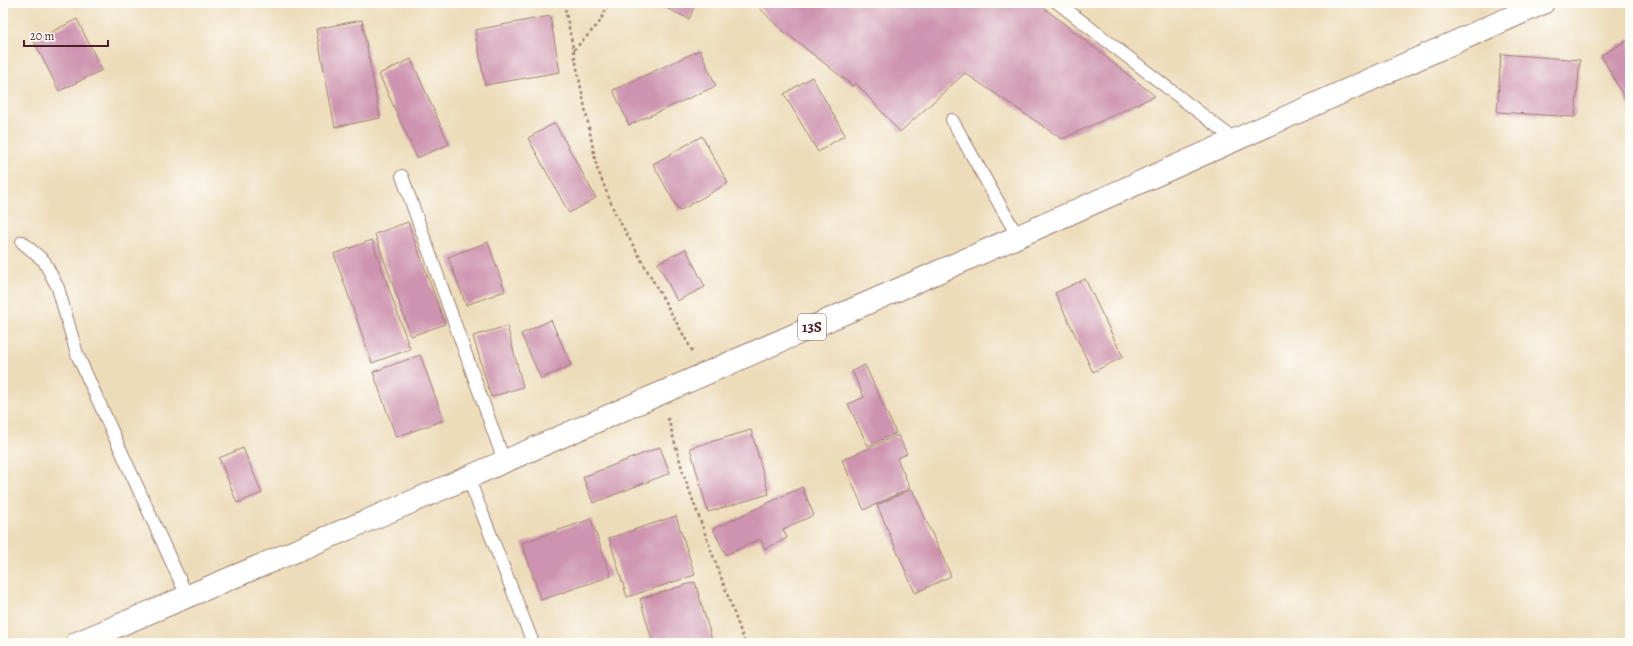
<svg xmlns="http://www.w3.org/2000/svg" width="1633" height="646" viewBox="0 0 1633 646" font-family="Alegreya,serif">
	<rect width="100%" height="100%" fill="#fdfcf7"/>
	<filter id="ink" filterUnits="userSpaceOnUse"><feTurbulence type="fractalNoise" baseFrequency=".025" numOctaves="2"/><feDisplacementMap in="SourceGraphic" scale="8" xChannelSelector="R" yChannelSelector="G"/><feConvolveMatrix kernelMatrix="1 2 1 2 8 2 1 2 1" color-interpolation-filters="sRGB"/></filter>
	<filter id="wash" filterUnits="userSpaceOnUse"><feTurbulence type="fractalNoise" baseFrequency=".012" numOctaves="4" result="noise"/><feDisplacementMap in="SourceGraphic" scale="16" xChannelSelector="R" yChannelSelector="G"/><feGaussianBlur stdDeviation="0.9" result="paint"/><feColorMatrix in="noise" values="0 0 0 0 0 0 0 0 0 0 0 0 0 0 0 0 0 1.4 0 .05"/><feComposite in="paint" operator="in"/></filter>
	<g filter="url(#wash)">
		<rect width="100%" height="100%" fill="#eddcba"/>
		<g id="blocks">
			<g fill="#cd93af">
				<path d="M656 3H696L689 19Z"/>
				<path d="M755 3H1038L1155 96 1062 139 965 73 900 132 856 83 853 86 776 25Z"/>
				<path d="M550 16 560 72 485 85 475 30Z"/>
				<path d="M77 19 102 70 59 91 34 41Z"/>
				<path d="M362 20 380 118 335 127 316 29Z"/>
				<path d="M1630 39V108L1601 55Z"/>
				<path d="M700 50 716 86 629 125 613 90Z"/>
				<path d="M1501 54 1580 60 1575 117 1497 112Z"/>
				<path d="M411 59 449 144 417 158 379 74Z"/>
				<path d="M812 77 845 135 818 152 784 94Z"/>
				<path d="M555 123 596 198 569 213 528 138Z"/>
				<path d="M702 136 728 183 679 211 653 164Z"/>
				<path d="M408 222 445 324 411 336 375 234Z"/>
				<path d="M372 240 410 349 372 363 334 254Z"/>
				<path d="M488 242 505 291 466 305 448 257Z"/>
				<path d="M686 249 705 287 677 301 658 263Z"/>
				<path d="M1085 279 1123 357 1093 372 1055 293Z"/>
				<path d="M551 320 571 365 541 379 521 334Z"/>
				<path d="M507 326 523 387 491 397 473 336Z"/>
				<path d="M420 355 444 420 396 437 373 372Z"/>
				<path d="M865 365 896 433 868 446 848 404 864 397 852 371Z"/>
				<path d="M751 430 769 494 708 512 690 448Z"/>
				<path d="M898 435 907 454 897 458 910 488 864 510 842 460Z"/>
				<path d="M660 447 670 473 593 503 583 477Z"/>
				<path d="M243 448 262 493 237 503 219 458Z"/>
				<path d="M802 487 814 515 783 529 787 538 765 549 760 539 726 555 713 529Z"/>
				<path d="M912 489 951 576 915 593 877 505Z"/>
				<path d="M676 516 695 575 627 597 609 538Z"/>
				<path d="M591 519 611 576 541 600 522 543Z"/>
				<path d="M695 582 713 643H653L640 599Z"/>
			</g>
		</g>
	</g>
	<g filter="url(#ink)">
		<use href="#blocks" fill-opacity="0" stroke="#9c7e72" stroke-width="1"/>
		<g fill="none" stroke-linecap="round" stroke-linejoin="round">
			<defs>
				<g id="lane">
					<path d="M1058 3 1235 140"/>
					<path d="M952 120 1018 237"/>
					<path d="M402 176 504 461"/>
					<path d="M22 242 44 261 58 288 77 354 187 596"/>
					<path d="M468 477 533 643"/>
				</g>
				<path id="highway" d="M77 643 416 500 911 284 1543 3"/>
			</defs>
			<use href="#lane" stroke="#9c7e72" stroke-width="14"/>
			<use href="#highway" stroke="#9c7e72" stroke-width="24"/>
			<g stroke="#9c7e72" stroke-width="2.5" stroke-dasharray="3 3" stroke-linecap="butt">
				<path d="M564 3 597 168 615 213 693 352"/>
				<path d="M574 50 599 23 609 3"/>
				<path d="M668 418 684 476 745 643"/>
			</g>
			<use href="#lane" stroke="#fff" stroke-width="12"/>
			<use href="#highway" stroke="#fff" stroke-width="22"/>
		</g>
	</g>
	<g text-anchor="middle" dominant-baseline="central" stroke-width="4" stroke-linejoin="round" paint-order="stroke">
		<rect fill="#fdfcf7" stroke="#806168" stroke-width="1" x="798" y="314" width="28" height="26" rx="3"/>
		<g font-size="15" font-weight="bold" fill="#4a1f2b">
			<text x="812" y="327">13S</text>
		</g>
	</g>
	<rect width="1633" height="646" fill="none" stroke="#fdfcf7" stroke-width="16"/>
	<path d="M24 40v6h84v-6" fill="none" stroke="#4a1f2b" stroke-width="2"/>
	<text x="30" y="40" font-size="12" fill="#4a1f2b" stroke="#fdfcf7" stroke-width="3" paint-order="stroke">20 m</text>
</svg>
